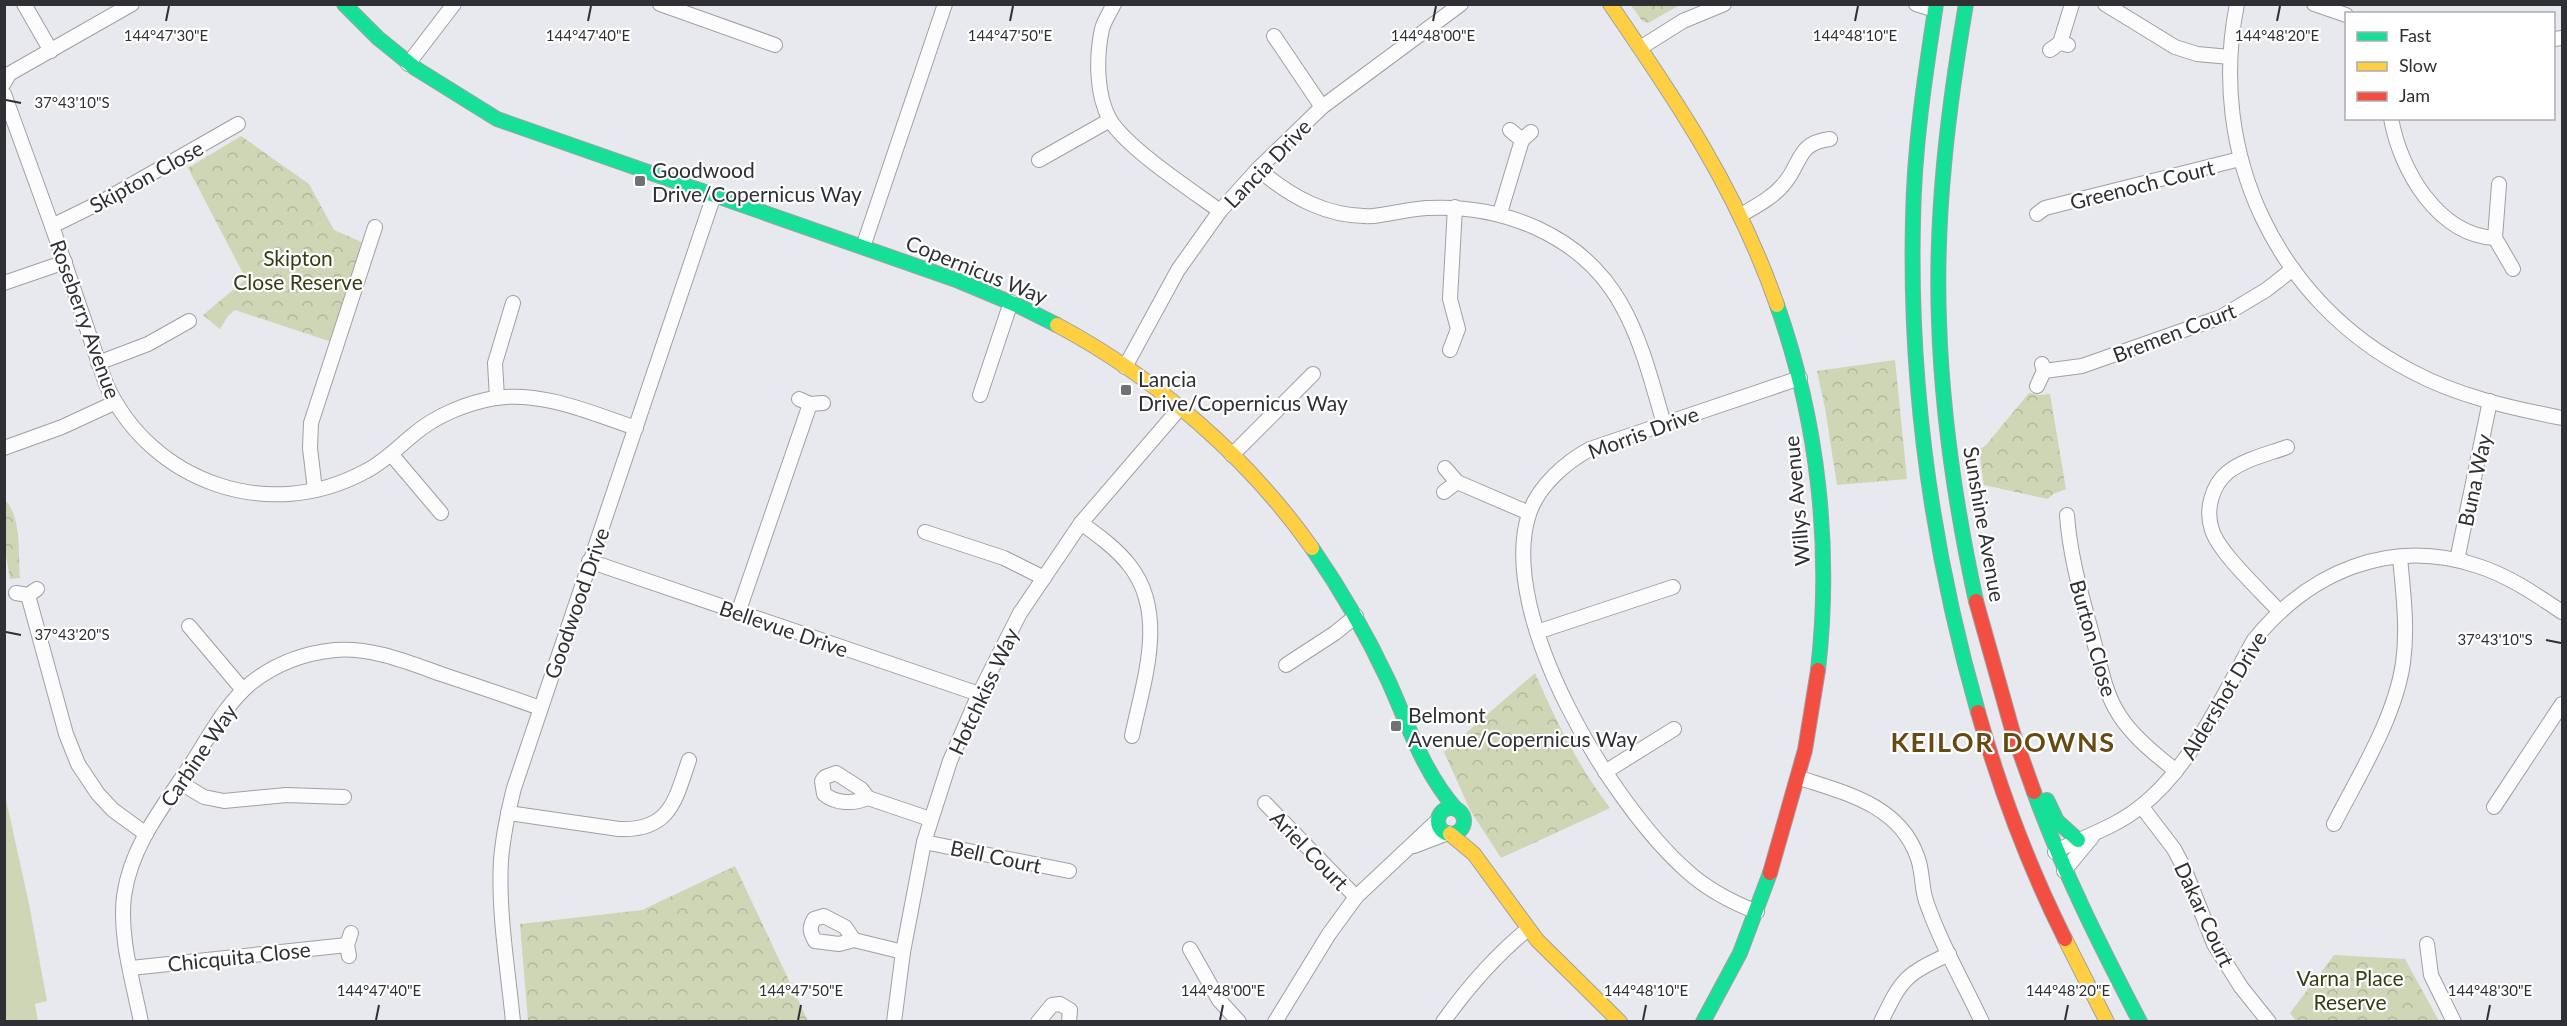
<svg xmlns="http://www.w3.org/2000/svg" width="2567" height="1026" viewBox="0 0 2567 1026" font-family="Lato,sans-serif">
	<defs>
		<pattern id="park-crowns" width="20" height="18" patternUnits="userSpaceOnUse" patternTransform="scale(1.5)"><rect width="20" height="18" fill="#ced6b5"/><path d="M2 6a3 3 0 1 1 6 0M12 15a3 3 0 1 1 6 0" fill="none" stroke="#b1b89c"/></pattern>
	</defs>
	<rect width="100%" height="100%" fill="#e8e9ee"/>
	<path fill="#ced6b5" d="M5 795 29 904 47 1001 35 1004 38 1021H5Z"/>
	<g fill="url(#park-crowns)">
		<path d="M1631 5H1680L1648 23 1642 21Z"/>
		<path d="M241 136 309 184 334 230 364 243 332 342 235 310 228 316 220 329 203 315 246 279 188 168Z"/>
		<path d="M1895 360 1907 479 1837 485 1825 408 1817 371Z"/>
		<path d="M2029 393 2039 395 2050 394 2066 489 2053 494 2048 499 1984 485 1979 450 1986 445Z"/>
		<path d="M5 500C22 517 18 555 20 578L10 579 5 550Z"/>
		<path d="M1535 673C1556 721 1578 766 1610 808L1501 858 1470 810 1444 752Z"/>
		<path d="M735 866 808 1021H528L520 924 642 910Z"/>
		<path d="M2334 955 2405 959 2439 1021H2296L2290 1013Z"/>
	</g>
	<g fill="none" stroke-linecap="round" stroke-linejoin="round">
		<defs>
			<g id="street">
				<path d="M24 4 51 51"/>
				<path d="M660 4 775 45"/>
				<path d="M1114 4C1110 12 1104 21 1102 29 1096 57 1096 95 1110 120 1128 149 1191 190 1220 211"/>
				<path d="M1916 4 1935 10"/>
				<path d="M2105 4 2175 47 2197 54 2230 57"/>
				<path d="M2237 4C2207 153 2276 301 2411 371 2457 396 2511 408 2562 418"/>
				<path d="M2314 4 2346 15"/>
				<path d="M1274 36 1322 107"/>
				<path d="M2554 39 2562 38"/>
				<path d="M2060 43 2072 4"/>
				<path d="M1640 48 1683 21 1724 4"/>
				<path d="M2050 50 2060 43 2068 45"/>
				<path d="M408 64 454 4"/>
				<path d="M4 83 9 74 16 70 132 4"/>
				<path d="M4 94 52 226 106 384C151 483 270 524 366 471 384 462 398 447 413 435 435 416 466 403 495 398 543 391 591 413 636 428"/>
				<path d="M2391 118C2400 170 2438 235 2495 238"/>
				<path d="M1510 130 1522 140"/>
				<path d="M1039 160 1110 120"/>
				<path d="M1258 169C1291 197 1328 218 1373 216 1391 214 1409 209 1427 208 1503 204 1582 235 1621 304 1642 341 1652 383 1664 424"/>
				<path d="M2499 184 2495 238 2513 269"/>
				<path d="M1500 213 1522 140 1531 132"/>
				<path d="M2037 214 2045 208 2240 159"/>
				<path d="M1741 215C1756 206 1772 198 1783 185 1802 164 1796 143 1830 139"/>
				<path d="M52 226 103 201 238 124"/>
				<path d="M863 247 945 4"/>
				<path d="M4 283 65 262"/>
				<path d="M1450 350 1458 329 1450 299 1455 207"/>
				<path d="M98 363 148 344 189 321"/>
				<path d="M1125 367 1178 270 1220 211 1258 169 1322 107 1461 4"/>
				<path d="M2044 371 2082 366 2221 317 2266 290 2293 269"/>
				<path d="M2037 386 2044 371 2042 364"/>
				<path d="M980 395 1011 302"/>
				<path d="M497 398 495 363 513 303"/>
				<path d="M799 399 810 404 823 403"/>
				<path d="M4 448 62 427 114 403"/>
				<path d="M391 454 441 513"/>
				<path d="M1232 455 1313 374"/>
				<path d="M1445 468 1457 482 1529 513"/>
				<path d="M315 490 310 448 311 423 375 227"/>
				<path d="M1444 492 1457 482"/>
				<path d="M2067 515C2070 559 2083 600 2094 642 2100 664 2104 688 2115 708 2129 734 2154 753 2176 771"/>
				<path d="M1081 523C1099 536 1117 549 1130 566 1168 615 1143 682 1132 736"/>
				<path d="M925 532 1004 558 1044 578"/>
				<path d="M2457 560 2490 401"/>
				<path d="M589 561 979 694"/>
				<path d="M16 593 28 595 37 589"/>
				<path d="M28 595 66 734 78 764 98 794 113 810 146 834"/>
				<path d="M2279 611C2262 592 2219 553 2212 530 2205 510 2212 485 2228 472 2245 459 2268 454 2287 447"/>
				<path d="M738 613 810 404"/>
				<path d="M189 626 243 690"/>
				<path d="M1537 632 1673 587"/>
				<path d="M1286 665 1335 633 1356 616"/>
				<path d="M1605 772 1674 729"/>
				<path d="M1800 778C1845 793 1899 805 1917 856 1923 870 1921 886 1926 901 1940 942 1963 982 1982 1022"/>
				<path d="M179 782 204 797 224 801 286 795 344 797"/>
				<path d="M868 798C854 804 836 804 824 794L822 781 825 777 836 773 861 789 868 798 930 819"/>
				<path d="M1265 803 1356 897"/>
				<path d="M2142 807 2174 849 2184 868 2214 944 2241 987 2269 1022"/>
				<path d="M2494 807 2562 704"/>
				<path d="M508 813 619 829C670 831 675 801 689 760"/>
				<path d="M2334 824C2359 775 2395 718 2403 663 2408 627 2403 592 2400 557"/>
				<path d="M924 842 1069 871"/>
				<path d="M1414 846 1448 833"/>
				<path d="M2055 852C2084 836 2114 828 2140 807 2191 768 2223 695 2254 640 2310 571 2391 537 2478 566 2509 576 2535 594 2562 612"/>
				<path d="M2064 871 2092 837"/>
				<path d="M1757 912C1731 902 1708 890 1687 871 1612 805 1496 616 1529 514 1538 486 1566 462 1590 449L1800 378"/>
				<path d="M854 940 845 927 824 916 814 919C809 928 810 932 815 941L839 944 854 940 903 952"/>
				<path d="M2427 944 2431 975 2454 1022"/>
				<path d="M1190 949 1219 1000 1239 1022"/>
				<path d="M349 956 347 945 351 933"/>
				<path d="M131 968 347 945"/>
				<path d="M141 1022C133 981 119 937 124 896 131 845 165 804 192 763 210 735 225 705 251 683 275 664 305 653 335 650 371 647 407 662 441 674 474 685 507 696 540 708"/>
				<path d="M513 1022C508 969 498 913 501 860 503 836 508 812 514 788L714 195"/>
				<path d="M894 1022 903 952 924 842 950 761 979 694 1020 613 1081 523 1179 409"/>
				<path d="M1038 1022 1052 1005 1060 1004 1070 1010 1069 1022"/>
				<path d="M1275 1022 1329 934 1356 897 1438 820"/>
				<path d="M1443 1022C1468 987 1495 956 1528 929"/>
				<path d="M1881 1022C1902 978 1905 975 1949 954"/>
			</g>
			<g id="fast">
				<path d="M344 4 378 38 415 68 497 119 959 281 1021 307 1057 325"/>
				<path d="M1936 4C1925 76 1914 147 1913 220 1909 387 1932 551 1978 712"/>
				<path d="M1966 4C1948 109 1935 215 1939 321 1942 416 1956 509 1976 601"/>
				<path d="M1777 305C1818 421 1832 547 1818 670"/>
				<path d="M1312 548C1341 590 1366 633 1388 680 1408 724 1423 772 1456 809"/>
				<path d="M2034 792C2063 872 2101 947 2140 1022"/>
				<path d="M2047 800 2057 821 2078 840"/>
				<circle cx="1451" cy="821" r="13"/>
				<path d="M1703 1022 1740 953 1770 873"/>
			</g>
			<g id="slow">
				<path d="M1610 4C1678 103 1737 190 1777 305"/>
				<path d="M1057 325C1156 378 1247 456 1312 548"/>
				<path d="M1450 834 1474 854 1537 940 1620 1022"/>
				<path d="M2065 939 2107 1022"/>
			</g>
			<g id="jam">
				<path d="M1976 601 2013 733 2034 792"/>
				<path d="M1978 712C2000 790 2029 867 2065 939"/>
				<path d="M1770 873 1805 750 1818 670"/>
			</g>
		</defs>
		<use href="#street" stroke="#9fa0a4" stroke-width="16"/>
		<use href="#fast" stroke="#9fa0a4" stroke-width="16"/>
		<use href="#slow" stroke="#9fa0a4" stroke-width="16"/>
		<use href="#jam" stroke="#9fa0a4" stroke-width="16"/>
		<use href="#street" stroke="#fcfcfc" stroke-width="14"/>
		<use href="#fast" stroke="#16e098" stroke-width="14"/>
		<use href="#slow" stroke="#ffcf43" stroke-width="14"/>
		<use href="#jam" stroke="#f24e42" stroke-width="14"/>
	</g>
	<path fill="none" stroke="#2f3034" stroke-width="2" d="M166 21 169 6M588 21 591 6M1010 21 1013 6M1433 21 1436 6M1855 21 1858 6M2277 21 2280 6M6 100 21 103M6 632 21 635M2546 640 2561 643M376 1020 379 1005M798 1020 801 1005M1220 1020 1223 1005M1643 1020 1646 1005M2065 1020 2068 1005M2487 1020 2490 1005"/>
	<g fill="#707175" stroke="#fff" stroke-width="2">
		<rect x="634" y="175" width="12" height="12" rx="3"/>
		<rect x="1120" y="384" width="12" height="12" rx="3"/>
		<rect x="1390" y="720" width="12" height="12" rx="3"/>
	</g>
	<g text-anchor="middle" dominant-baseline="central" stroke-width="4.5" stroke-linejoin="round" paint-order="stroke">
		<g font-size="21" fill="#2f3034" stroke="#fff">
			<text transform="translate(1267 163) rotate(-46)">Lancia Drive</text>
			<text transform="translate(146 176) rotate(-29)">Skipton Close</text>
			<text transform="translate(2142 184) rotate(-14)">Greenoch Court</text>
			<text transform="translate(977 269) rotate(22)">Copernicus Way</text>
			<text transform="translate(86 319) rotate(70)">Roseberry Avenue</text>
			<text transform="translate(2174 332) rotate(-21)">Bremen Court</text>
			<text transform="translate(1643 432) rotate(-20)">Morris Drive</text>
			<text transform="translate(2474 480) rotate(-78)">Buna Way</text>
			<text transform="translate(1796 501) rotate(-95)">Willys Avenue</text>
			<text transform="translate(1985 524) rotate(80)">Sunshine Avenue</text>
			<text transform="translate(576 603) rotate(-71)">Goodwood Drive</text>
			<text transform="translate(784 628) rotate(19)">Bellevue Drive</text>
			<text transform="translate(2094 638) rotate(74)">Burton Close</text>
			<text transform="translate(983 691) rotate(-65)">Hotchkiss Way</text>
			<text transform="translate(2223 695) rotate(-59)">Aldershot Drive</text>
			<text transform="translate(198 755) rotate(-56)">Carbine Way</text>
			<text transform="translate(1310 850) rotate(46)">Ariel Court</text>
			<text transform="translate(996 856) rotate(12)">Bell Court</text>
			<text transform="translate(2205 914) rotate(65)">Dakar Court</text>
			<text transform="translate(239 956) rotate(-6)">Chicquita Close</text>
		</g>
		<g font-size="21" fill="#2f3034" stroke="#fff" text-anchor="start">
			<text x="652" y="169">Goodwood<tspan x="652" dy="24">Drive/Copernicus Way</tspan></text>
			<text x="1138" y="378">Lancia<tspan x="1138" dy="24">Drive/Copernicus Way</tspan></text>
			<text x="1408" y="714">Belmont<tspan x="1408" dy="24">Avenue/Copernicus Way</tspan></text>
		</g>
		<g font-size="21" fill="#353d13" stroke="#fff">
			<text x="298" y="257">Skipton<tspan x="298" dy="24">Close Reserve</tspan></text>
			<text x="2350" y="977">Varna Place<tspan x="2350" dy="24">Reserve</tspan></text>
		</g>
		<g font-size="27" font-weight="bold" letter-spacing="1.5" fill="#664a11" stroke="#fff">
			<text x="2003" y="741">KEILOR DOWNS</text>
		</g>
	</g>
	<g font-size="15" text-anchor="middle" fill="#2f3034" stroke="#fff" stroke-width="4.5" stroke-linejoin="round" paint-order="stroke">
		<text x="166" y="41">144°47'30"E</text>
		<text x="588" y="41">144°47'40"E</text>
		<text x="1010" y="41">144°47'50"E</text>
		<text x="1433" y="41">144°48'00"E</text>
		<text x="1855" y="41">144°48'10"E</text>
		<text x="2277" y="41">144°48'20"E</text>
		<text x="72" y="108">37°43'10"S</text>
		<text x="72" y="640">37°43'20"S</text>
		<text x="2495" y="645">37°43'10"S</text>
		<text x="379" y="996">144°47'40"E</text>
		<text x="801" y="996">144°47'50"E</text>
		<text x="1223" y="996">144°48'00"E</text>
		<text x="1646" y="996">144°48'10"E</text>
		<text x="2068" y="996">144°48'20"E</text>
		<text x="2490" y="996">144°48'30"E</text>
	</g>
	<rect width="2567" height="1026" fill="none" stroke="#2f3034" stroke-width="12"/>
	<rect x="2345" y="12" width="210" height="108" fill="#ffffff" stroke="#acacae" stroke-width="1.5"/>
	<rect x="2357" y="32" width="30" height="9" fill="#16e098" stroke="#acacae" stroke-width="1.5"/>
	<text x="2399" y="42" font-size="18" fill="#2f3034">Fast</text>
	<rect x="2357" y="62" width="30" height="9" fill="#ffcf43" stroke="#acacae" stroke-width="1.5"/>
	<text x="2399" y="72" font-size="18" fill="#2f3034">Slow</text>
	<rect x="2357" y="92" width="30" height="9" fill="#f24e42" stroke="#acacae" stroke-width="1.5"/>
	<text x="2399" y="102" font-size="18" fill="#2f3034">Jam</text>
</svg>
